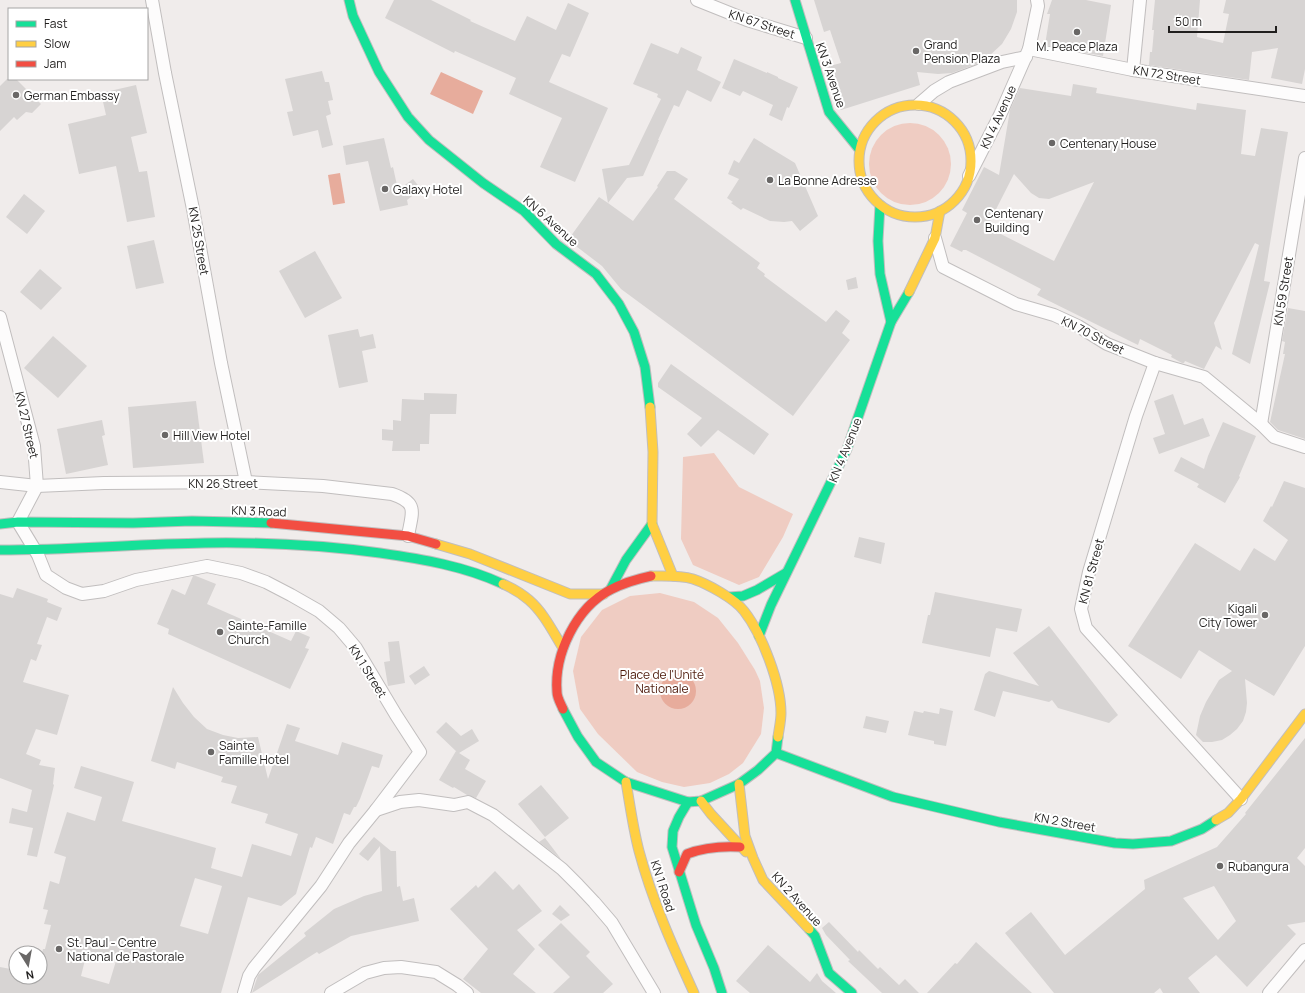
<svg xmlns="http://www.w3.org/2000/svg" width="1305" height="993" viewBox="0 0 1305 993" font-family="Manrope,sans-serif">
	<rect width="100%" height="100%" fill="#f0eceb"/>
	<g fill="#efccc2">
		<circle cx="910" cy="164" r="41"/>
		<path d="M714 453 739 487 793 514 783 537 759 577 739 585 693 565 681 539 683 457Z"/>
		<path d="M660 593 694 602 718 618 738 643 755 670 760 681 764 708 761 734 743 763 729 774 710 783 684 787 662 782 637 772 598 734 580 709 573 671 581 637 602 610 630 596Z"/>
	</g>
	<g fill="#e7ac9c">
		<path d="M441 72 483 91 473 114 430 94Z"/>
		<path d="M340 173 345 203 333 205 328 175Z"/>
		<circle cx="678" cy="691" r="18"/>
	</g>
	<g fill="#d7d4d3" fill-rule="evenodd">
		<path d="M394 0H431L471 20 470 21 515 41 527 16 556 30 568 3 589 13 570 57 562 54 549 82 608 108 575 182 540 167 562 118 509 94 516 78 455 51 454 53 385 18Z"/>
		<path d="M814 0H1017V12L1011 29 1002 44 988 57 979 63 952 73 938 74 917 72 920 85 841 110 838 107 826 67 841 63 830 30 824 32Z"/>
		<path d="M1052 0H1086L1111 5 1103 56 1045 45 1050 14H1047Z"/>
		<path d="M1155 0H1200L1197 37 1223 43 1229 14 1223 13 1226 0H1305V69L1302 84 1271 78 1278 48 1252 52 1249 80 1149 65 1150 52H1152L1154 30H1152Z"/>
		<path d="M651 43 678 54 681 47 702 57 697 70 721 82 711 102 687 90 679 107 674 105 658 140H659L643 176 627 178 608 203 633 221 658 187 657 186 667 171H675L688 179 674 199 760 263 757 268 765 274 764 276 826 322 836 310 850 321 842 333 850 340 793 416 621 289 602 266 568 240 599 197 608 203 602 169 629 165 661 99 657 97 658 94 633 84Z"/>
		<path d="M734 59 767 73V72L778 77V78L798 87 789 108 787 107 782 121 769 115 773 105 743 91 740 96 722 88Z"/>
		<path d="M322 71 325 82H329L333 100 328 101 331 114 326 116 333 145 322 148 318 130 293 136 287 112 293 111 285 79Z"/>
		<path d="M7 79H16L41 104 32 113 26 112 17 120 14 117 0 131V86Z"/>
		<path d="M1073 84 1097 88 1096 93 1196 110 1197 103 1246 110 1241 154 1255 156 1261 128 1288 132 1264 281 1270 282 1250 364 1232 354 1259 245 1255 243 1214 323 1222 350 1216 346 1204 369 1185 361 1184 363H1182L1171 357 1172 355 1140 339 1138 345 1037 295 1041 289 966 250H963L962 252 950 246 967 213 962 210 984 167 999 175 1010 110 1020 88 1071 96ZM1014 174 1031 193 1039 198 1049 199 1094 182 1054 261 987 227Z"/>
		<path d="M136 85 147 133 131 137 139 172 147 171 155 217 127 222 116 166 79 174 68 124 106 115 101 93Z"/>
		<path d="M384 138 391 168 393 167 398 190 413 179 421 189 407 200 408 205 380 211 368 161 346 165 343 146Z"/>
		<path d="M754 138 795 163 818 216 800 231 792 221 784 222 770 221 743 208 741 210 731 203 733 202 727 198 739 179 728 174 734 160 739 163Z"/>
		<path d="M24 194 45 211 27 234 6 217Z"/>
		<path d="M154 240 164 283 136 289 127 246Z"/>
		<path d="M315 251 342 298 305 318 279 271Z"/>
		<path d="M40 269 62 288 41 310 20 292Z"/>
		<path d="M856 277 858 288 848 290 846 280Z"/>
		<path d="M1288 308 1305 311V439L1278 430 1270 422 1285 354H1283L1285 342 1282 341Z"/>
		<path d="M358 329 360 337 373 334 376 348 362 351 368 382 339 388 328 335Z"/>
		<path d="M53 336 87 366 58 398 24 368Z"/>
		<path d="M671 364 769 434 754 455 718 430 701 447 687 434 702 418 658 387V383Z"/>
		<path d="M424 393 457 394 456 414H430L429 444H420V451H392L393 441 382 440V429L393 430V420L401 421 402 399 424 400Z"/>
		<path d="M1173 394 1184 425 1203 418 1210 436 1159 454 1153 438 1165 434 1154 401Z"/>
		<path d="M196 401 204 463 133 468 128 407Z"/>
		<path d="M102 420 105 435 102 436 108 465 66 474 57 429Z"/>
		<path d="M1223 422 1256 436 1239 476 1240 477 1225 503 1197 487 1199 484 1174 471 1181 457 1204 469 1208 456Z"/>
		<path d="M1284 481 1305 488V646L1274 696 1245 679 1247 703 1246 712 1243 721 1237 729 1230 735 1222 740 1212 742H1203L1196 735 1200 716 1206 702 1219 680 1232 671 1199 650 1181 679 1128 646 1195 543 1240 571 1254 548 1275 561 1288 540 1263 521 1271 506 1272 507Z"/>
		<path d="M859 537 885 543 881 564 854 557Z"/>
		<path d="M193 576H196L216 584 207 604 291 641 296 631 310 637 305 648 309 649 290 689 168 634 169 629 157 624 172 589 185 595Z"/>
		<path d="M17 588 48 599 47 602 62 608 57 621 47 617 37 644 42 645 36 661 31 659 23 682 69 695 57 735 36 729 26 754 41 760 39 765 55 768 53 784 54 785 37 857 27 855 33 828 9 823 12 808 27 812 32 790 0 778V594L13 598Z"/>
		<path d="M935 592 1022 609 1017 632 996 628 990 657 922 643 928 615H930Z"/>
		<path d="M1049 626 1118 715 1109 723 1058 708 1052 700 1049 702 1003 691 995 717 974 710 985 674 989 671 1039 686 1013 653Z"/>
		<path d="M399 641 405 683 388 686 384 662 390 661 388 642Z"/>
		<path d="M424 666 430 675 415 685 409 676Z"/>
		<path d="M173 687 183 703 194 717 207 729 223 735 238 738 258 737 268 779 287 724 300 728 295 741 338 755 342 742 383 755 379 768 372 766 360 799 356 807H354L350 815 344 813 333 844 316 837 312 848 310 847 296 894 281 906 248 897 221 993H0V967L16 970V977H40V961L43 949H45L51 925 44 924 48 910 43 909 50 881 59 884 66 857 54 853 67 812 95 821 102 797 74 788 81 766 134 782 122 821 216 848 211 868 242 877 252 844 291 856 298 834 265 823 268 814 231 803 237 786 221 782 223 777 177 762 175 769 151 761ZM195 878 222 886 208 934 180 926ZM87 952 116 961 109 984 81 976Z"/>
		<path d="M940 708 953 711 946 746 934 744V741L908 735 914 711 923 713 924 711 939 714Z"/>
		<path d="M866 716 889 721 886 733 863 728Z"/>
		<path d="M446 722 461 736 472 729 479 741 459 753 470 760 465 769 486 781 476 798 467 795 454 787 453 788 439 780 456 751 457 752 436 732Z"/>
		<path d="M1305 738V848L1297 858 1305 866V922L1287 925 1296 934 1247 987 1216 955 1188 978 1200 993H1163L1160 988 1154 993H1054L1005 933 1031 912 1065 955 1145 889 1144 880 1217 847 1246 814 1245 813ZM1214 886 1236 921 1218 940 1183 898Z"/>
		<path d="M541 785 569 818 545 837 518 804Z"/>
		<path d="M374 837 391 851H396L397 887 400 886 403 901 414 898 419 921 351 936 319 954 317 952 252 993 258 975 306 936 304 933 334 909 364 896 382 891 380 846 368 861 359 854Z"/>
		<path d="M545 838 561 859 539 842Z"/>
		<path d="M495 871 513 890 519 884 542 911 517 930 535 949 513 974 536 993H481L463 979 488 949 450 909 476 885 478 888Z"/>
		<path d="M560 905 570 915 561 921 552 914Z"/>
		<path d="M829 922 858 952 859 950 878 969 880 967 899 985 905 979 919 993H882L848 961 850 960 826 935 822 928Z"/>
		<path d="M561 923 590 952 586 956 613 984 603 993H553L570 977 538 945Z"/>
		<path d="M976 942 1032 993H927L955 963 957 964Z"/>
		<path d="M768 945 810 982 817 973 822 981 836 993H750L736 981Z"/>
	</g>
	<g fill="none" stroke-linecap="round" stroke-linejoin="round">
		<defs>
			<g id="street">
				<path d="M152 0 165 73 193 209 221 363 246 482"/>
				<path d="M697 0 747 20 806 38"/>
				<path d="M1029 49 1133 70 1305 96"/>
				<path d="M1133 70 1140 0"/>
				<path d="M919 104 934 91 949 82 1002 62 1026 57"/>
				<path d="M969 176 1000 115 1029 49 1038 6 1037 0"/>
				<path d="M935 238 943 267 1016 304 1054 315 1078 326 1107 344 1155 363 1204 377 1261 424 1274 437 1305 447"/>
				<path d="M0 317 34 446 37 486 18 522 38 555 46 575 66 588 82 594 104 591 136 580 207 566 241 573 266 582 291 595 319 611 339 628 356 648 396 715 420 752 376 810 349 843 321 886 254 968 249 976 244 993"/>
				<path d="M1155 363 1136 416 1089 572 1081 609 1086 628 1241 799"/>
				<path d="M1261 424 1305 158"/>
				<path d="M0 482 37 486 104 483 246 482 323 486 392 494C419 503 412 512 408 536"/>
				<path d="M376 810 400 802 419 800 454 805 468 802 493 815 562 869 578 885 594 902 612 923 654 993"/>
				<path d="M331 993 365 973 384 968 401 967 436 972 457 985 467 993"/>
				<path d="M1269 993 1305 950"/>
			</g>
			<g id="fast">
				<path d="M349 0 353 16 379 72 408 117 429 140 483 183 524 211 556 244 596 274 619 304 634 332 645 367 650 407"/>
				<path d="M795 0 829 112 859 149"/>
				<path d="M880 205 878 241 880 274 891 322"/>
				<path d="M0 524 18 522 133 523 192 521 271 523"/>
				<path d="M0 550C69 550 137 544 205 543 264 542 322 545 380 553 422 559 464 566 503 584"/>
				<path d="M610 590 626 560 652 524"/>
				<path d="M729 597 743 596 757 590 786 573"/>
				<path d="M759 636 771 605 847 449 891 322 909 292"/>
				<path d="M563 709 578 737 596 762 626 782 688 802 701 801 739 784 758 770 776 753 778 737"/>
				<path d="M776 753 893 797 999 822 1115 843 1133 844 1171 841 1202 829 1216 820"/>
				<path d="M688 802 679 817 673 831 672 847 696 925 714 968 722 993"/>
				<path d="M809 929 815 936 829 973 852 993"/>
			</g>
			<g id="slow">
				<circle cx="915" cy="161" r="56"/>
				<path d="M909 292 935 238 940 211"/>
				<path d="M650 407 653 452 652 524 673 576"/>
				<path d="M436 544 470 554 570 594H604"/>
				<path d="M651 576C665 576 680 575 693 579 708 584 735 599 744 611 762 634 781 684 781 713 781 721 779 729 778 737"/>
				<path d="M503 584C512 588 521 593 529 600 544 613 553 632 563 648"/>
				<path d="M626 782C630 805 633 828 639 851 652 900 673 947 694 993"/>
				<path d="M739 784 745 836 753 858 763 880 809 929"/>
				<path d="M701 801 711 814 746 852"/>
				<path d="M1216 820 1228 813 1241 799 1305 714"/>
			</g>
			<g id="jam">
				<path d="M271 523 408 536 436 544"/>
				<path d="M563 709C561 704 557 698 557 692 554 654 576 608 610 590 623 583 637 579 651 576"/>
				<path d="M679 872 687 854C705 847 721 846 740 847"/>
			</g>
		</defs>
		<use href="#street" stroke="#c1bebe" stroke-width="14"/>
		<use href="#fast" stroke="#c1bebe" stroke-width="11"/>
		<use href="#slow" stroke="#c1bebe" stroke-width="11"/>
		<use href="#jam" stroke="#c1bebe" stroke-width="11"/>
		<use href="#street" stroke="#fdfcfc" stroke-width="12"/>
		<use href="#fast" stroke="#16e098" stroke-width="9"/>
		<use href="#slow" stroke="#ffcf43" stroke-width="9"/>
		<use href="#jam" stroke="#f24e42" stroke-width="9"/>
	</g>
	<g fill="#696766" stroke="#fff" stroke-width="1.5">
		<circle cx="1077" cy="32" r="4"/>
		<circle cx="916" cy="51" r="4"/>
		<circle cx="16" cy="95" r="4"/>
		<circle cx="1052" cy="143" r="4"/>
		<circle cx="770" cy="180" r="4"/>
		<circle cx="385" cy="189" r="4"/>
		<circle cx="977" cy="220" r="4"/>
		<circle cx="165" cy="435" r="4"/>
		<circle cx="1265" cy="615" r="4"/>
		<circle cx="220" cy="632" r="4"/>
		<circle cx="211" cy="752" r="4"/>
		<circle cx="1220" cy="866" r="4"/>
		<circle cx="59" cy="949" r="4"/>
	</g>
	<g text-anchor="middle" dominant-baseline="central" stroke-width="4" stroke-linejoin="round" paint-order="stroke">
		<g font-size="12" fill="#211f1e" stroke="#fff">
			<text transform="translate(762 24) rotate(18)">KN 67 Street</text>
			<text transform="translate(831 75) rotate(71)">KN 3 Avenue</text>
			<text transform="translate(1167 75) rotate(9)">KN 72 Street</text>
			<text transform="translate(998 117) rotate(-65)">KN 4 Avenue</text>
			<text transform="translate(551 221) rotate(42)">KN 6 Avenue</text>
			<text transform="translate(199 241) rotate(80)">KN 25 Street</text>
			<text transform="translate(1283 291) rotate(-81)">KN 59 Street</text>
			<text transform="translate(1093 335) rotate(27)">KN 70 Street</text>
			<text transform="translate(27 425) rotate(77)">KN 27 Street</text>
			<text transform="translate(845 450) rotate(-68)">KN 4 Avenue</text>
			<text x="223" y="483">KN 26 Street</text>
			<text transform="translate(259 511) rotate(2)">KN 3 Road</text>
			<text transform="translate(1091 571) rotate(-75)">KN 81 Street</text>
			<text transform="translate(368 671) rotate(58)">KN 1 Street</text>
			<text transform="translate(1065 822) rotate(10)">KN 2 Street</text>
			<text transform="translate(663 886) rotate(72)">KN 1 Road</text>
			<text transform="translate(797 899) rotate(48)">KN 2 Avenue</text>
		</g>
		<g font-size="12" fill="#211f1e" stroke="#fff" text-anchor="start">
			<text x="924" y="44">Grand<tspan x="924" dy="14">Pension Plaza</tspan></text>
			<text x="1077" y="46" text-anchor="middle">M. Peace Plaza</text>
			<text x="24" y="95">German Embassy</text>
			<text x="1060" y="143">Centenary House</text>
			<text x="778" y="180">La Bonne Adresse</text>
			<text x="393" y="189">Galaxy Hotel</text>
			<text x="985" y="213">Centenary<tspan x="985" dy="14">Building</tspan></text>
			<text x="173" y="435">Hill View Hotel</text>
			<text x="1257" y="608" text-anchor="end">Kigali<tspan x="1257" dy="14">City Tower</tspan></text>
			<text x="228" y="625">Sainte-Famille<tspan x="228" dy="14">Church</tspan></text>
			<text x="219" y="745">Sainte<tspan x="219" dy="14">Famille Hotel</tspan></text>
			<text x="1228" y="866">Rubangura</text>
			<text x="67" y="942">St. Paul - Centre<tspan x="67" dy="14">National de Pastorale</tspan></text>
		</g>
		<g font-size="12" fill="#4e1b0c" stroke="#fff">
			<text x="662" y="674">Place de l'Unité<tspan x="662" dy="14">Nationale</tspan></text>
		</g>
	</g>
	<rect x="8" y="8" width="140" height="72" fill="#ffffff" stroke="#a6a5a5"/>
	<rect x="16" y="21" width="20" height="6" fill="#16e098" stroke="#a6a5a5"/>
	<text x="44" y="28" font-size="12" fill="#211f1e">Fast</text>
	<rect x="16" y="41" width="20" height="6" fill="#ffcf43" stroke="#a6a5a5"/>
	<text x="44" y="48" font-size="12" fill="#211f1e">Slow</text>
	<rect x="16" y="61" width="20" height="6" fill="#f24e42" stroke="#a6a5a5"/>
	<text x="44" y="68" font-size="12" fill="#211f1e">Jam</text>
	<g transform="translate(28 965) rotate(169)"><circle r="19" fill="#ffffff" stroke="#a6a5a5"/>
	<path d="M0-3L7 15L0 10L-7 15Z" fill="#696766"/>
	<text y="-6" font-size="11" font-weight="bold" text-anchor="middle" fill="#211f1e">N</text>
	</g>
	<path d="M1169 26v6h107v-6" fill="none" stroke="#211f1e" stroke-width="2"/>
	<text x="1175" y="26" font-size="12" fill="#211f1e" stroke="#ffffff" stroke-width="3" paint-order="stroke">50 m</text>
</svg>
